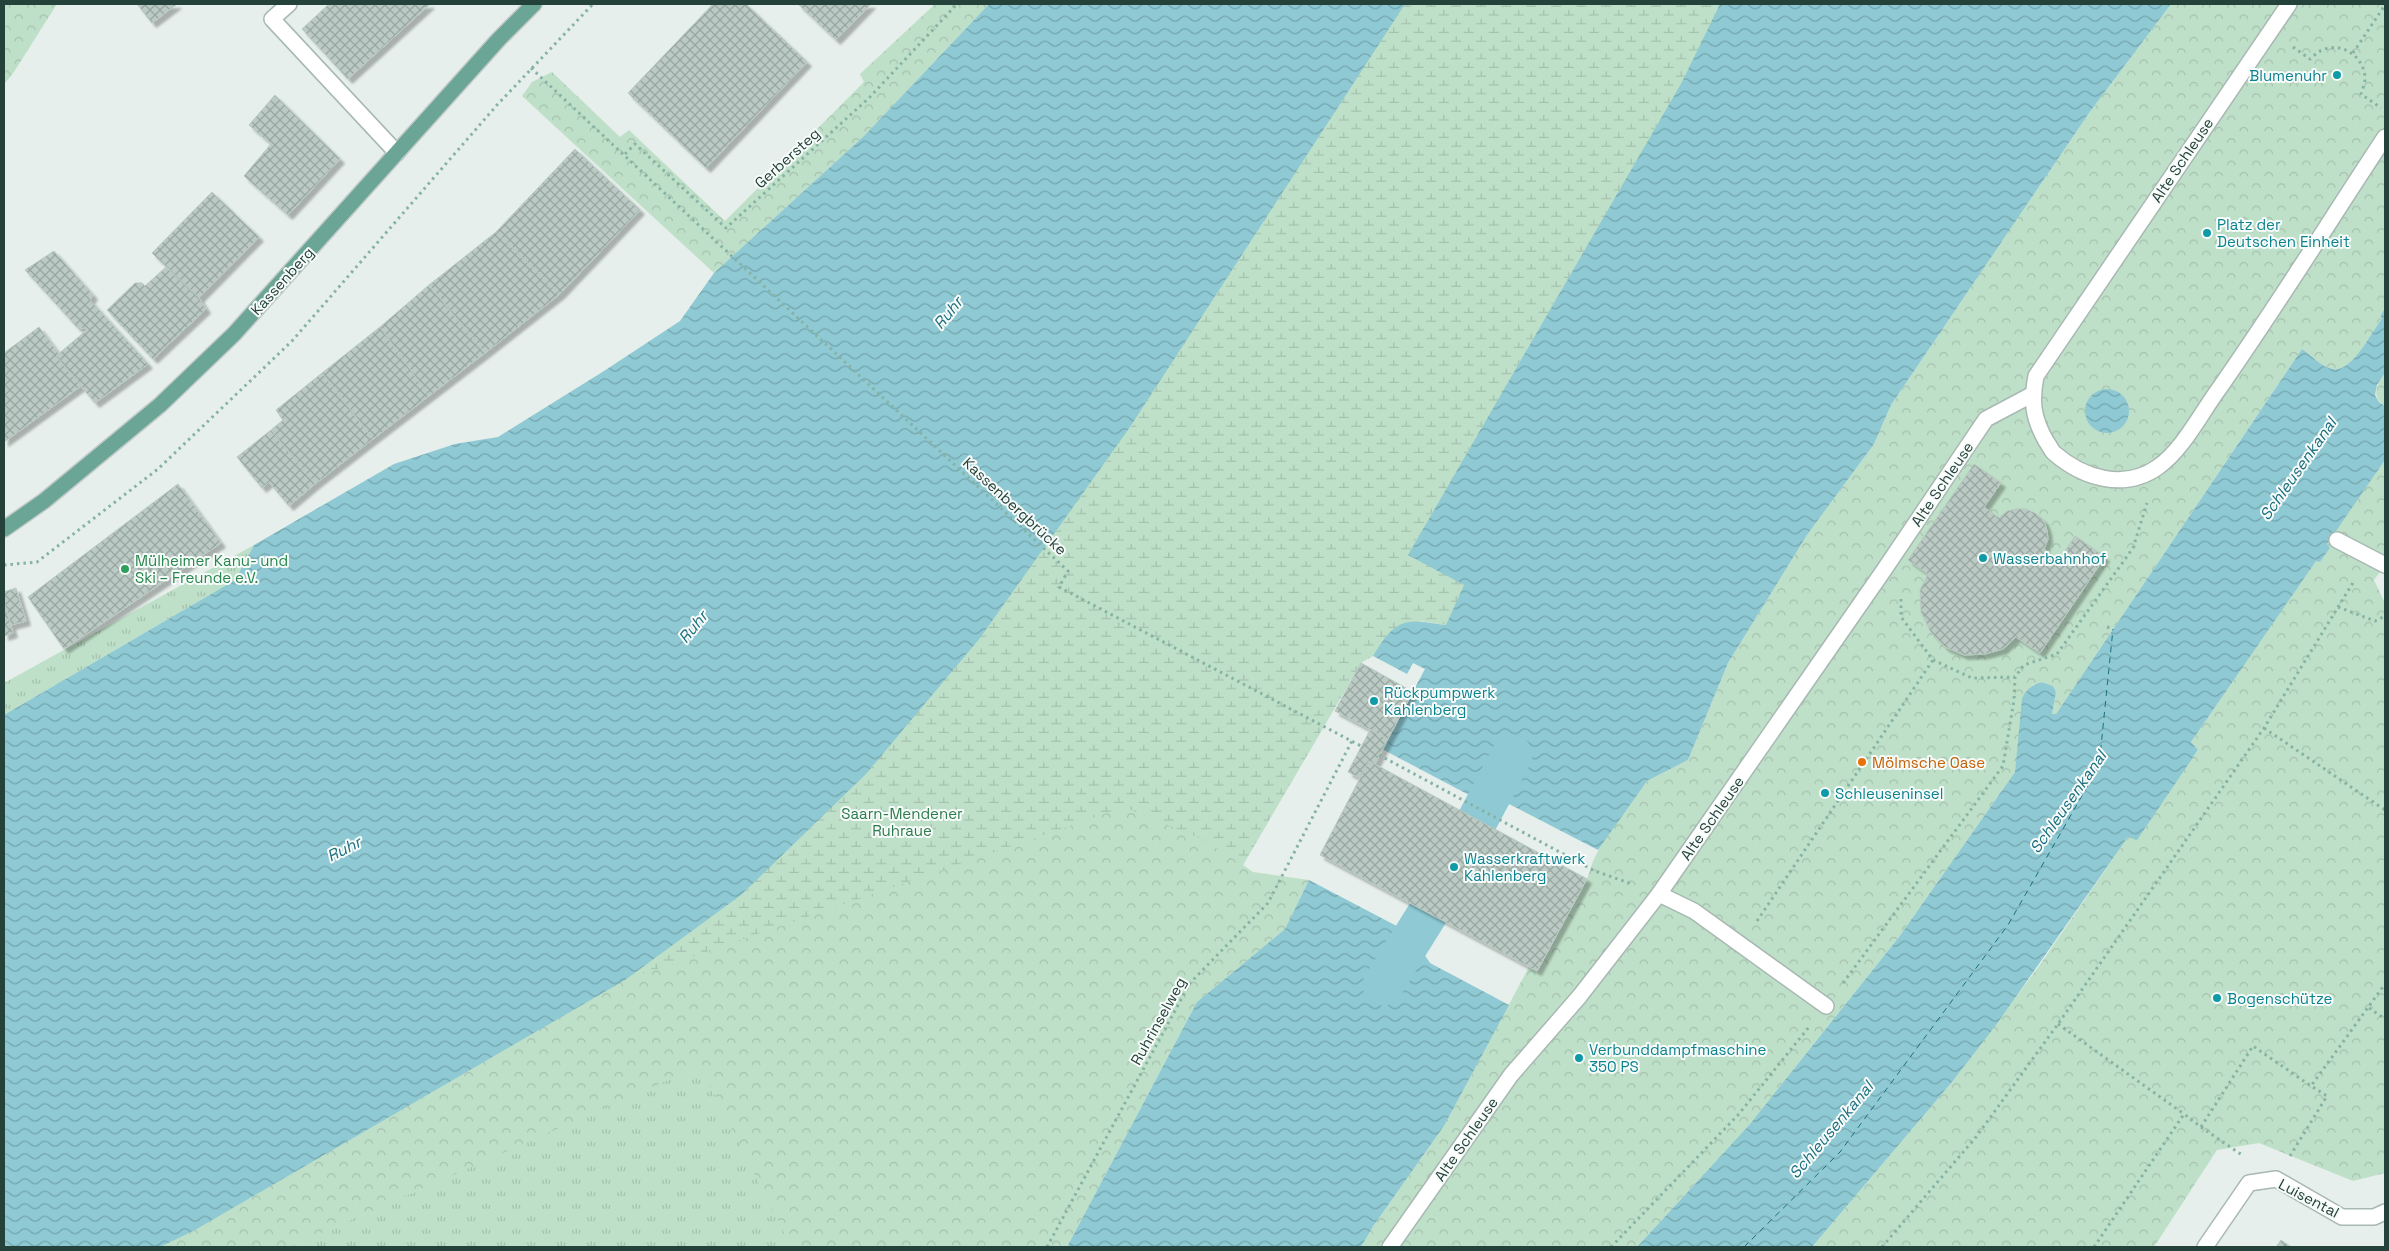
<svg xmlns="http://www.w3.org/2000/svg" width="2389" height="1251" viewBox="0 0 2389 1251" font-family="'Space Grotesk',sans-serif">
	<defs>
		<pattern id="grass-tufts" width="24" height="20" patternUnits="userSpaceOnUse" patternTransform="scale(1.25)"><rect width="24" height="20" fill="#bfe0c8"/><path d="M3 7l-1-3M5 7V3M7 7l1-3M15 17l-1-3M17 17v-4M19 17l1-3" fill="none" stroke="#a4c1ad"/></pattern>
		<pattern id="forest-crowns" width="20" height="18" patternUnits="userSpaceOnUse" patternTransform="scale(1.25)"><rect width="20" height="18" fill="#bfe0c8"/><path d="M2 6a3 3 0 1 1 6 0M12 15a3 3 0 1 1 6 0" fill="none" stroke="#a4c1ad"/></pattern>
		<pattern id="wetland-marsh" width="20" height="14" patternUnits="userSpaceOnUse" patternTransform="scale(1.25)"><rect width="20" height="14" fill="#bfe0c8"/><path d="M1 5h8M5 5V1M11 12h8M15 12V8" fill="none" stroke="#a4c1ad"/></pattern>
		<pattern id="water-waves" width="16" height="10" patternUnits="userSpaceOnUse" patternTransform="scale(1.25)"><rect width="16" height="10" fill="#8ec9d4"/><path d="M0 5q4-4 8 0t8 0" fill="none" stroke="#74a5ad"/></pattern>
		<pattern id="building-cross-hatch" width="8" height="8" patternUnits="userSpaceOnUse" patternTransform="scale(1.25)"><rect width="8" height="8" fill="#bbcac4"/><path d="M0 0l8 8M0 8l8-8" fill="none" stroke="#98a6a0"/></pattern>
		<filter id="shadow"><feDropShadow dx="4.5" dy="4.5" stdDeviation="1" flood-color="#0004"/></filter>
	</defs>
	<rect width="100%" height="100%" fill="#e6efeb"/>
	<g fill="url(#grass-tufts)">
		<path d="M254 545 235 580 4 715V683Z"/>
		<path d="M625 980 1025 1247H160Z"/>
	</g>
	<g fill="url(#forest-crowns)">
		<path d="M4 4H57L12 75 4 84Z"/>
		<path d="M935 4H989L864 136 714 273 522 96 532 82 552 72 620 137 629 130 725 221 864 82 860 74Z"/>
		<path d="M1194 4H1917L1447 625 1418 621 1392 630 1361 663 1243 865 1253 872 1309 880 1285 929 1197 1002 1067 1247H791L700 1066 290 1247H4Z"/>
		<path d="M2171 4H2385V308L2380 315 2382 317C2373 332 2351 374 2332 369 2322 367 2311 355 2302 349L2056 714H2052L2056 692 2053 686 2042 682 2033 685 2026 691 2015 772 1899 937 1750 1124 1637 1247H1361L1374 1225 1444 1126 1529 967 1538 971 1587 879 1593 861 1603 841 1647 781 1688 760 1728 663 1807 535 1874 444 1891 405 2089 113Z"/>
		<path d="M2385 373V406C2370 396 2377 385 2385 373Z"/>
		<path d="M2385 460V565L2374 580 2385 603V1173L2353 1181 2259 1143 2217 1150 2154 1247H1812L1952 1082 2039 966 2128 837 2198 751 2191 742 2316 560 2320 562 2330 548 2326 544Z"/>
	</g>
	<path fill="url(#wetland-marsh)" d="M1405 4H1720L1682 82 1408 554 1465 585 1446 625 1423 620 1383 640 1373 656 1361 663 1243 865 1202 839 1124 807 625 980 741 895 866 774 980 638 1131 427Z"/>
	<g fill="url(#water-waves)">
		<path d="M989 4H1405L1130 427 980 638 866 774 741 895 625 980 195 1230 160 1247H4V715L235 580 254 545 394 464 455 444 498 437 604 371 680 321 714 273 864 136Z"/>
		<path d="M1720 4H2171L2089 113 1891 405 1874 444 1807 535 1728 663 1688 760 1647 781 1598 850 1509 804 1503 813 1382 749 1425 669 1413 663 1407 674 1373 656C1396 617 1405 619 1446 625L1464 585 1408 555 1682 82Z"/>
		<path d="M2385 308V373L2377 385 2375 395 2379 402 2385 406V460L2327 544 2330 548 2320 562 2316 561 2191 742 2198 750 2137 840 2128 837 1996 1025 1952 1082 1812 1247H1637L1750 1124 1899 937 2015 772 2022 699C2026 689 2032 685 2042 682L2053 686 2056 692 2052 714H2056L2302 349C2311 355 2322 367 2332 369 2351 374 2372 332 2382 318L2380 316Z"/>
		<circle cx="2107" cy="411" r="22"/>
		<path d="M1309 880 1410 933 1430 963 1509 1005 1444 1126 1374 1225 1361 1247H1067L1197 1002 1285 929Z"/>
	</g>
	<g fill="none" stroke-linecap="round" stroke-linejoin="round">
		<g stroke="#8ec9d4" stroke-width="41">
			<path d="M1478 819 1512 755"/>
			<path d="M1383 985 1428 913"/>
		</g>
		<path stroke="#1c6f80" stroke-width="1" stroke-dasharray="6 5" stroke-linecap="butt" d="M1744 1247 1840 1152 2008 925 2099 766 2113 629"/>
	</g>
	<g fill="url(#building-cross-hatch)" stroke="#b8c9c2" filter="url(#shadow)">
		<path d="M137 4H177L152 23Z"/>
		<path d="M329 4H430L348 79 302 29Z"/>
		<path d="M713 4H746L807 62 706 168 628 93Z"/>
		<path d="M798 4H871L836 40Z"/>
		<path d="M275 95 340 159 288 215 244 176 271 144 249 125Z"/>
		<path d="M575 149 640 210 560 294 496 232Z"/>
		<path d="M212 192 259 237 199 298 152 253Z"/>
		<path d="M496 232 560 294 485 353 429 285Z"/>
		<path d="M54 251 93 295 90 300 148 364 95 403 56 356 88 329 77 327 25 270Z"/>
		<path d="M166 267 199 298 206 309 153 359 107 310 135 283H142L145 286Z"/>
		<path d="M429 285 485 353 429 396 380 327Z"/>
		<path d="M39 327 59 354 56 356 81 386 4 442V353Z"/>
		<path d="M380 327 429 396 373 439 322 373Z"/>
		<path d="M322 373 373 439 315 484 271 430 283 420 276 410Z"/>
		<path d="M271 430 315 484 289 506 269 482 262 488 237 457Z"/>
		<path d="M1974 464 2001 483 1984 507 1999 518 2007 511 2016 509H2026L2035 513 2044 521 2047 530 2048 539 2044 549 2059 560 2075 536 2105 557 2040 653 2016 637 2003 649 1985 654 1964 655 1945 647 1930 631 1921 612 1920 590 1928 574 1908 560Z"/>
		<path d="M178 484 221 543 64 649 28 597Z"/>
		<path d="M16 588 26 621 11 625 4 602V592Z"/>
		<path d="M4 602 13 633 4 636Z"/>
		<path d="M1361 663 1413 692 1388 739 1335 711Z"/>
		<path d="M1370 730 1388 739 1375 764 1369 761 1360 778 1348 772Z"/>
		<path d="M1369 761 1587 879 1537 971 1320 855Z"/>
		<path d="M2281 1240 2291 1247H2276Z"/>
	</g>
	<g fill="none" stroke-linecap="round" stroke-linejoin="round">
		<defs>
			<g id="service">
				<path d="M289 4 272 19 397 153"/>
				<path d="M2337 540 2385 565"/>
				<path d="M1390 1247 1511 1075 1579 997"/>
			</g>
			<g id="minor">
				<path d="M2289 4 2036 376C2031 402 2033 418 2046 441 2049 445 2051 450 2054 453 2083 478 2124 491 2158 467 2182 450 2199 417 2216 393 2275 309 2329 222 2385 137"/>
				<path d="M1659 894 1694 911 1826 1006"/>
				<path d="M1579 997 1659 894 1884 570 1986 419 2033 394"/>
				<path d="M2205 1247 2249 1183 2276 1179 2342 1217H2374L2385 1212"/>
			</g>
			<path id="primary" d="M4 529 44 501 160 405 234 334 499 39 534 4"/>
		</defs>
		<use href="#service" stroke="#a8b8b2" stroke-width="18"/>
		<use href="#minor" stroke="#a8b8b2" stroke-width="18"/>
		<use href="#primary" stroke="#c2cac8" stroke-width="18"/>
		<g stroke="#86b3a5" stroke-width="3" stroke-dasharray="2.5 4" stroke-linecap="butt">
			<path d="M2293 47 2310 59C2314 56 2318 51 2323 50 2343 41 2365 58 2365 79 2365 84 2362 90 2361 94L2381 108"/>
			<path d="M2353 53 2385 5"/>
			<path d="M531 68 1068 571 1059 587 1361 746"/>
			<path d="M625 154 635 144 726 228 869 98 957 4"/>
			<path d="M4 565 37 562 158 469 292 341 497 105 593 4"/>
			<path d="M1901 599V617L1933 660 1972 678 2015 677"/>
			<path d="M2338 607 2375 621 2385 616"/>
			<path d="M2107 627 2113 629"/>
			<path d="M2264 728 2385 810"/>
			<path d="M1379 755 1595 871 1632 884"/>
			<path d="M1757 921 1933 660"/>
			<path d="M1843 983 2003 766 2014 700 2015 677 2024 665 2057 654 2133 548 2147 503"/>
			<path d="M2369 1008 2385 1019"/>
			<path d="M2058 1024 2184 1114"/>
			<path d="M2201 1127 2242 1155"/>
			<path d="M2290 1156 2327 1096 2311 1086"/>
			<path d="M1047 1247 1190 983 1268 903 1352 741"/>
			<path d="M1611 1247 1738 1115 1809 1027"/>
			<path d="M1882 1247 1976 1137 2058 1024 2264 728 2354 581"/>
			<path d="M2094 1247 2184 1114 2201 1127 2253 1046 2311 1086 2385 984"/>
		</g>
		<use href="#service" stroke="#fff" stroke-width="15"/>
		<use href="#minor" stroke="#fff" stroke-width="15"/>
		<use href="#primary" stroke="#6aa596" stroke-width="15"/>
	</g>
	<g fill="#0f9aa8" stroke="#f7fbf9" stroke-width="2">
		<circle cx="2337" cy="75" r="5"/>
		<circle cx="2207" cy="233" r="5"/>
		<circle cx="1983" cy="558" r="5"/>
		<circle cx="1374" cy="701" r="5"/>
		<circle cx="1825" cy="793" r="5"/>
		<circle cx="1454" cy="867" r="5"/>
		<circle cx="2217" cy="998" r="5"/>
		<circle cx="1579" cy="1058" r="5"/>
	</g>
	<circle fill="#2e9e5b" stroke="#f7fbf9" stroke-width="2" cx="125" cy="569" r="5"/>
	<circle fill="#e8710a" stroke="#f7fbf9" stroke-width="2" cx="1862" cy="762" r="5"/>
	<g text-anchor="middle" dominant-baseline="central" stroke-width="4" stroke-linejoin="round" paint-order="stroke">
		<g font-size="15" fill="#0d838f" stroke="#f7fbf9" text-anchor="start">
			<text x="2327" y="75" text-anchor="end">Blumenuhr</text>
			<text x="2217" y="224">Platz der<tspan x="2217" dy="17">Deutschen Einheit</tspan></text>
			<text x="1993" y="558">Wasserbahnhof</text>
			<text x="1384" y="692">Rückpumpwerk<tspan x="1384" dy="17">Kahlenberg</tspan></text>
			<text x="1835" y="793">Schleuseninsel</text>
			<text x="1464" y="858">Wasserkraftwerk<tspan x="1464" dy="17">Kahlenberg</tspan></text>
			<text x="2227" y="998">Bogenschütze</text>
			<text x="1589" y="1049">Verbunddampfmaschine<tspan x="1589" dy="17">350 PS</tspan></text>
		</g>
		<g font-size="15" fill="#24423a" stroke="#f7fbf9">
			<text transform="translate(787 158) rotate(-42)">Gerbersteg</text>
			<text transform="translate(2182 160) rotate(-56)">Alte Schleuse</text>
			<text transform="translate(282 281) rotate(-48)">Kassenberg</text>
			<text transform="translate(1942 484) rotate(-56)">Alte Schleuse</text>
			<text transform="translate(1015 506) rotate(43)">Kassenbergbrücke</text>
			<text transform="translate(1712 818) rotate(-55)">Alte Schleuse</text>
			<text transform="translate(1158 1021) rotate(-61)">Ruhrinselweg</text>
			<text transform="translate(1466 1139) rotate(-55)">Alte Schleuse</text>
			<text transform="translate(2309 1198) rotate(28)">Luisental</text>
		</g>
		<g font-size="15" fill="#27864d" stroke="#f7fbf9" text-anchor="start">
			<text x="135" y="560">Mülheimer Kanu- und<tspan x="135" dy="17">Ski – Freunde e.V.</tspan></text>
		</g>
		<g font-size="15" fill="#c56008" stroke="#f7fbf9" text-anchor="start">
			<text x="1872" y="762">Mölmsche Oase</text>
		</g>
		<g font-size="15" fill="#2d7a4b" stroke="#f7fbf9">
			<text x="902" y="813">Saarn-Mendener<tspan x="902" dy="17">Ruhraue</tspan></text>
		</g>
		<g font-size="16" font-style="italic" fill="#1c6f80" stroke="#f7fbf9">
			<text transform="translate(948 313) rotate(-51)">Ruhr</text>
			<text transform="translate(2298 469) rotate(-55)">Schleusenkanal</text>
			<text transform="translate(693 627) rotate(-51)">Ruhr</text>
			<text transform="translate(2068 802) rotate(-55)">Schleusenkanal</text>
			<text transform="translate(344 849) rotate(-27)">Ruhr</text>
			<text transform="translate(1831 1130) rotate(-50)">Schleusenkanal</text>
		</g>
	</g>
	<rect width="2389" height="1251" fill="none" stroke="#24423a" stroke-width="10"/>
</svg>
